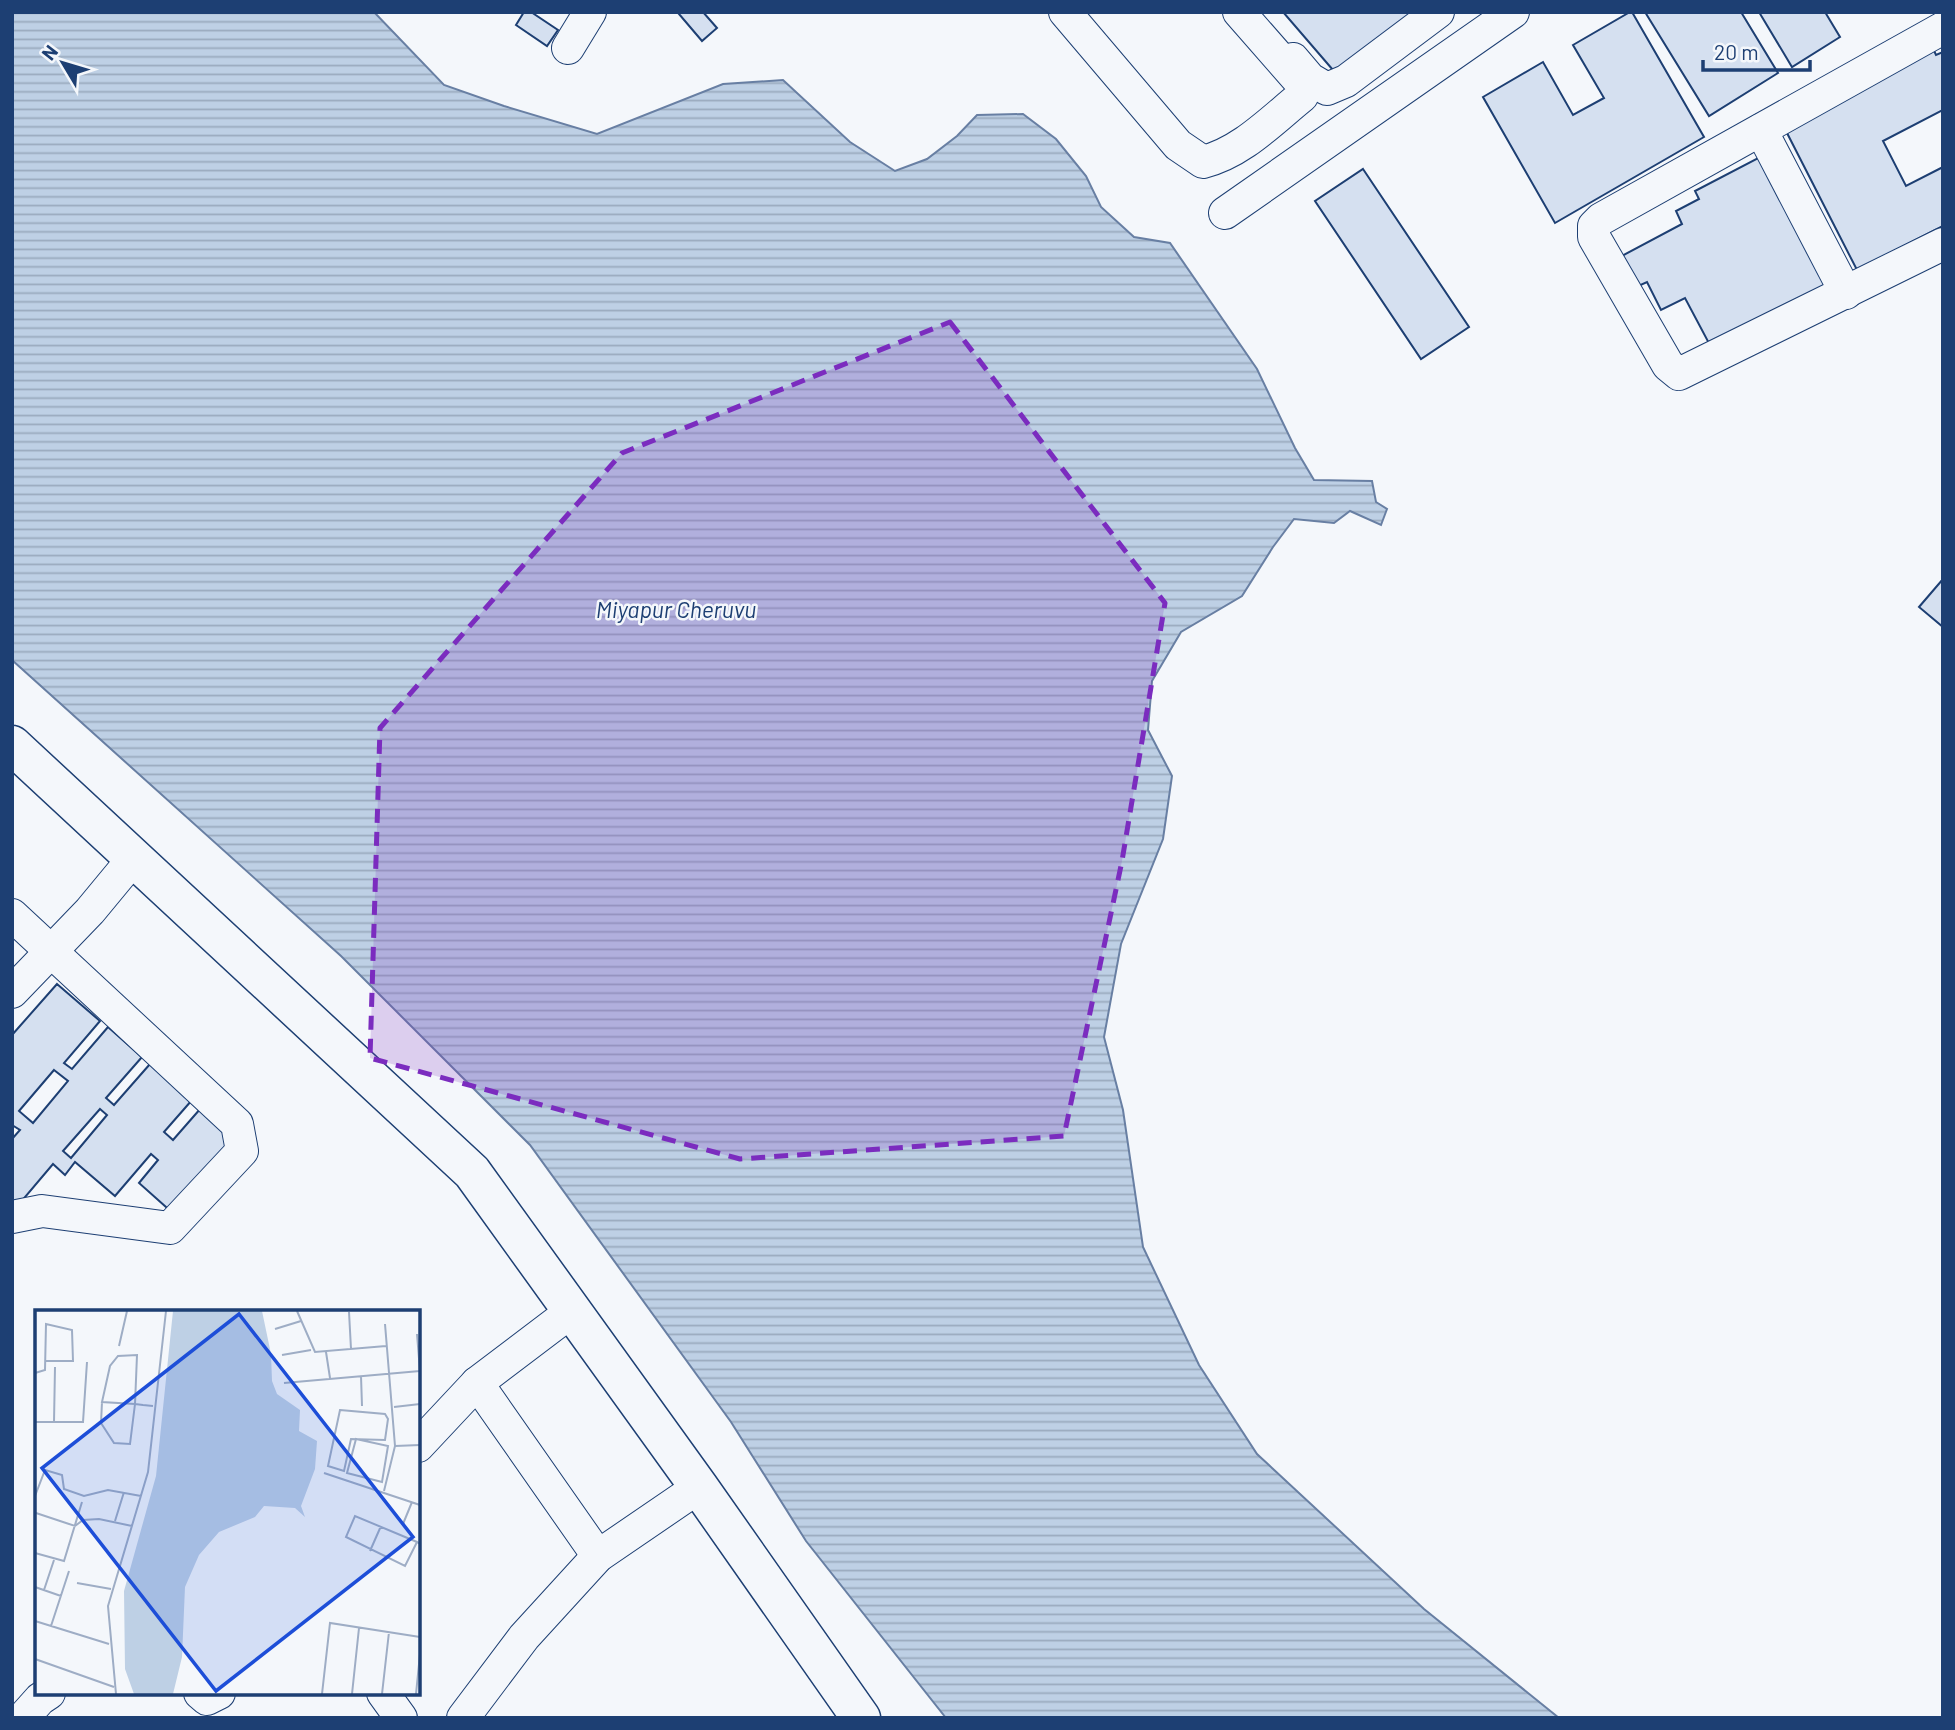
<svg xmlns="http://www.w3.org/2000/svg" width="1955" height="1730" viewBox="0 0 1955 1730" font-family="Barlow,sans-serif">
	<defs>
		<pattern id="water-rules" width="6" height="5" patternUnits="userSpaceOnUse" patternTransform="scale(1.75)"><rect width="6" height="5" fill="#bed0e5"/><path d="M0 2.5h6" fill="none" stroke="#9aaabe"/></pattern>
	</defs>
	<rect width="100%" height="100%" fill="#f4f7fb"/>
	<path fill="url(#water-rules)" stroke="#687fa3" stroke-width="2" d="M12 12H374L444 85 504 106 597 134 723 84 783 80 850 142 895 171 927 159 957 136 977 115 1023 114 1056 139 1086 176 1101 207 1134 237 1170 243 1257 369 1295 448 1314 480 1372 481 1376 502 1387 509 1381 525 1350 511 1334 523 1294 519 1273 547 1242 596 1181 632 1152 681 1148 730 1172 776 1163 839 1121 944 1104 1037 1123 1110 1143 1247 1199 1365 1257 1454 1424 1609 1559 1718H946L806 1541 731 1422 530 1145 341 956 12 660Z"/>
	<g fill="#d5e0f0" stroke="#1d3f73" stroke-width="2" fill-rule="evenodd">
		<path d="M524 12H531L558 30 547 46 516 25Z"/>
		<path d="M681 12H703L717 28 702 41 679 14Z"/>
		<path d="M1283 12H1412L1339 77Z"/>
		<path d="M1630 12H1632L1704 137 1555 223 1483 97 1543 62 1573 115 1604 98 1573 45Z"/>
		<path d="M1645 12H1741L1778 73 1709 116Z"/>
		<path d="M1759 12H1825L1840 37 1792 67Z"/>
		<path d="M1930 42 1936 55 1943 52V110L1883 141 1906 186 1943 167V226L1857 270 1786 131Z"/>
		<path d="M1762 156 1830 286 1712 349 1685 298 1661 310 1647 282 1634 288 1618 258 1682 224 1676 211 1699 199 1695 191Z"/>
		<path d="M1363 169 1469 327 1421 359 1315 201Z"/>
		<path d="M1943 579V627L1919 607Z"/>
		<path d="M57 984 100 1021 64 1063 72 1069 108 1027 142 1057 106 1098 114 1105 150 1064 192 1100 164 1132 173 1140 201 1108 239 1140 175 1215 139 1183 158 1160 151 1154 115 1196 75 1162 65 1175 53 1164 15 1209 12 1207V1139L20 1130 12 1125V1035ZM54 1070 68 1081 33 1123 19 1111ZM100 1109 107 1115 71 1158 63 1151Z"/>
	</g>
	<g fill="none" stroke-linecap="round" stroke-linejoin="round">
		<defs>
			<g id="minor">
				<path d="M1065 12 1178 145 1203 162C1242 152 1271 121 1302 96V84L1239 12"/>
				<path d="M1943 28 1601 219 1594 226V237L1668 365 1679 374 1943 244"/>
				<path d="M568 48 590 12"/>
				<path d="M1293 59 1310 79 1327 89 1346 81 1438 12"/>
				<path d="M1761 130 1846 293"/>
				<path d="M1225 213 1513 12"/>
				<path d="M12 915 237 1124 242 1151 170 1228 42 1211 12 1217"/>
				<path d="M12 992 90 911 133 859"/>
				<path d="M477 1383 598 1556"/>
				<path d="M418 1446 477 1383 572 1311"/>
				<path d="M200 1693 207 1699 219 1693"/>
				<path d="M383 1693 401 1718"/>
				<path d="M23 1718 40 1699 49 1693"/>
				<path d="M463 1718 524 1637 598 1556 699 1487"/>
			</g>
			<path id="tertiary" d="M12 745 472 1172 699 1487 861 1718"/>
		</defs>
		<use href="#minor" stroke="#1d3f73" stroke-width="34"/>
		<use href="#tertiary" stroke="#1d3f73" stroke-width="41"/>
		<use href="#minor" stroke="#f4f7fb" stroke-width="32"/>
		<use href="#tertiary" stroke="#f4f7fb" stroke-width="38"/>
	</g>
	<path fill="#7b2cbf" fill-opacity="0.2" stroke="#7b2cbf" stroke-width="5" stroke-dasharray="14 9" stroke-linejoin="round" d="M950 322 1165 603 1122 861 1064 1136 740 1159 370 1058 380 728 622 453Z"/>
	<g text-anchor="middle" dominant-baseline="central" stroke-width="5" stroke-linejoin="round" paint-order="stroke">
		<g font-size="23" font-style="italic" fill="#1d3f73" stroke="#f4f7fb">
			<text x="676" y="609">Miyapur Cheruvu</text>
		</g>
	</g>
	<g transform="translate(35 1310)">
		<rect width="385" height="385" fill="#f4f7fb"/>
		<path d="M138 1H227L236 44 237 71 242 84 265 100 264 121 282 131 280 159 266 196 270 207 260 198 229 196 220 207 184 222 164 245 150 277 147 347 138 384H99L90 359 89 281 121 166Z" fill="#bed0e5"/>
		<path fill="none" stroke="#9eadc5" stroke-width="2" d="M262 1 280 42 351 36M314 2 316 39M240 19 266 11M382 24 385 61M84 36 92 1M291 42 295 68M247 45 276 40M0 63 10 60 11 14 37 20 38 51H10M326 66 327 96M249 73 385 61M67 92 66 113 79 133 95 134 100 94 102 45 83 46 75 56 67 92 100 94 108 95 118 96M359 97 385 94M305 100 350 104 353 109 350 130 316 129 309 161 293 156ZM0 112H48L52 52M19 112 20 57M321 129 353 136 347 172 312 163ZM360 136 385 135M289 163 385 195M349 181 360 136 350 14M0 186 10 160 27 165 29 179 49 186 73 180 106 186M1 203 40 216 48 210 64 209 97 216M80 211 89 182M368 214 377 192M382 232 370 256 311 227 320 206 382 232 385 234M335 241 346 216M0 243 29 251 47 192M42 273 76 279M0 277 26 286M9 280 19 250M0 311 74 334M16 316 34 261M0 349 79 377M81 384 73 296 113 162 131 1M287 384 295 313 385 327M317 384 324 318M347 384 354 322M381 384 385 344"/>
		<path fill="#1d4ed8" fill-opacity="0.15" stroke="#1d4ed8" stroke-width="3.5" d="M204 4 378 227 181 381 7 158Z"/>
		<rect width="385" height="385" fill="none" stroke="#1d3f73" stroke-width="3.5"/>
	</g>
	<rect width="1955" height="1730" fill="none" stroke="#1d3f73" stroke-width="28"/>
	<g transform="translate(63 63) rotate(308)" stroke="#f4f7fb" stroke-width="5" paint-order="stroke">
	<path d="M0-5L12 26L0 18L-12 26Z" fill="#1d3f73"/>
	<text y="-10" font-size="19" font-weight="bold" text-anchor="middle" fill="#1d3f73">N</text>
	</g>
	<path d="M1703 60v10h107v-10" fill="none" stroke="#1d3f73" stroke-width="3.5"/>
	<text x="1714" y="60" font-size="21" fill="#1d3f73" stroke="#f4f7fb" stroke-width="5" paint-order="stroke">20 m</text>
</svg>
